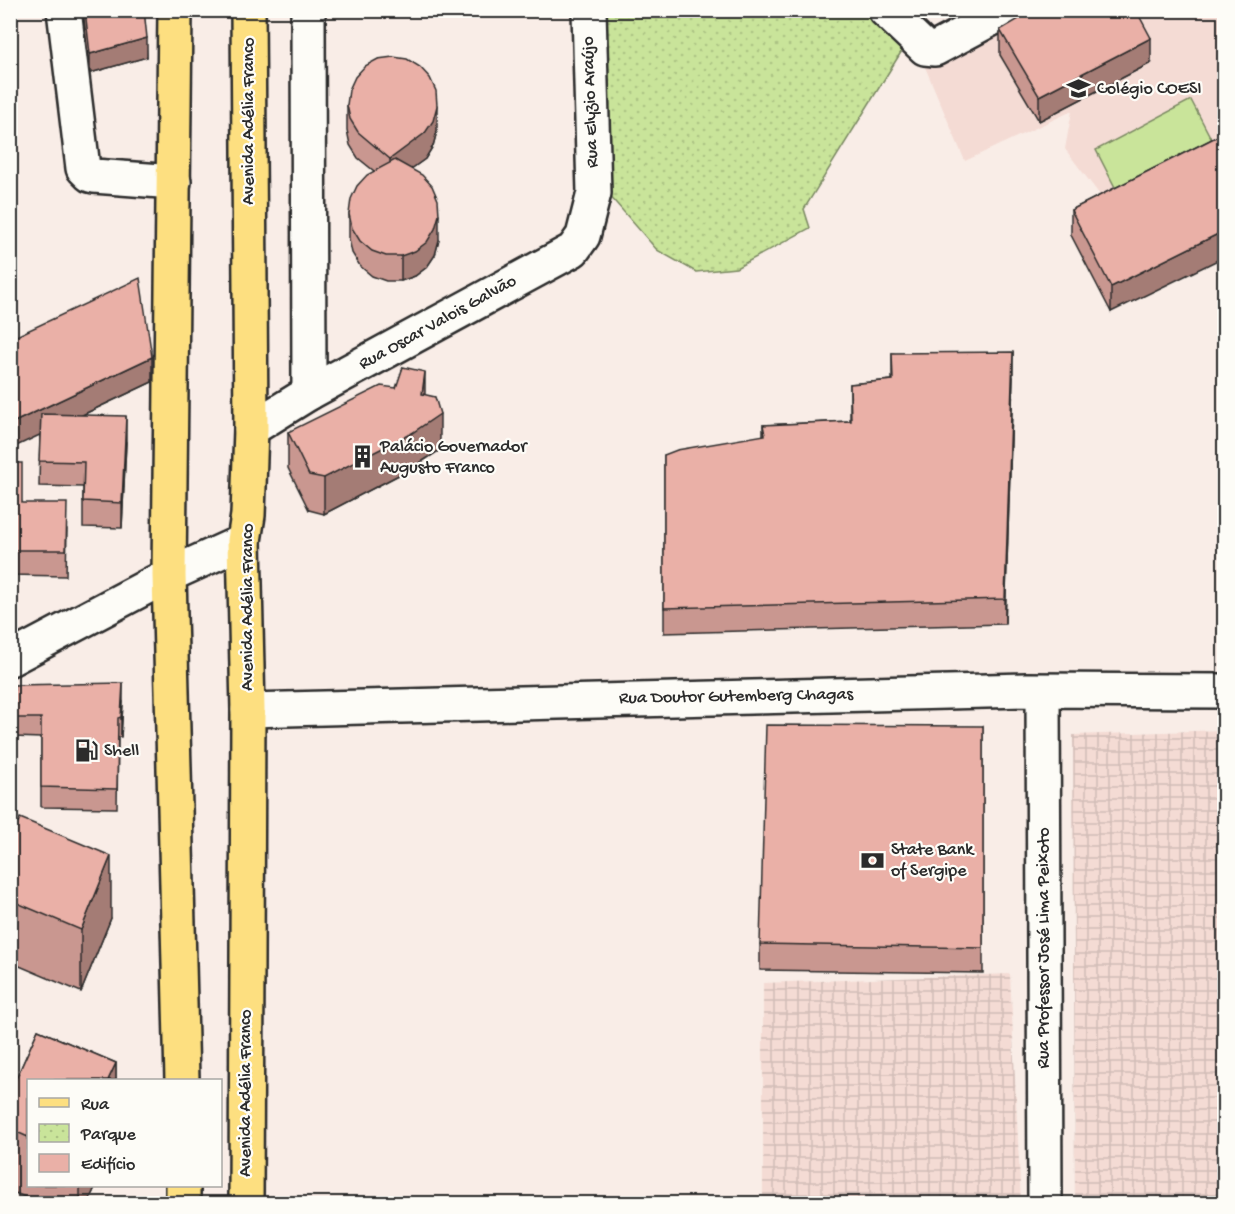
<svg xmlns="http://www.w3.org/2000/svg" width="1235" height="1214" viewBox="0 0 1235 1214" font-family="'Gochi Hand',sans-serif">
	<defs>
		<pattern id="industrial-grid" width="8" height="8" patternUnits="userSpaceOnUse" patternTransform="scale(1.5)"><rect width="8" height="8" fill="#f4dbd4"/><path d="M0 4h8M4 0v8" fill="none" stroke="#d1bcb6"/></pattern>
		<pattern id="park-dots" width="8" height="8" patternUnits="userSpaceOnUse" patternTransform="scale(1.5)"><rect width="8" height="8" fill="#c9e49a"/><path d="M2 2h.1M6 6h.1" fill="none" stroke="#adc485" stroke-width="1.8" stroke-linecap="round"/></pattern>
	</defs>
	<rect width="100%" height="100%" fill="#f9ede7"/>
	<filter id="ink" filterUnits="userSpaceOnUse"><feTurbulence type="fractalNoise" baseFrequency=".0167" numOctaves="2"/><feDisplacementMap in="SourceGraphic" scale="12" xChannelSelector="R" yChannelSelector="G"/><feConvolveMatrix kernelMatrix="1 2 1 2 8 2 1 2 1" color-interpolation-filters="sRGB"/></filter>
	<g filter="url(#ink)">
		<path fill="#f4dbd4" d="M1039 11H1224V139L1103 199 1065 149 1072 111 965 161 925 67Z"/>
		<g fill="url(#industrial-grid)">
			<path d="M1224 730V1203H1075L1073 735Z"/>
			<path d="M1010 974 1021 1203H763V983Z"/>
		</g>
		<path fill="url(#park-dots)" stroke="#7a8862" stroke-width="1.5" d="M606 11H863L903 49 804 209 810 228 736 268 696 272 657 250 609 195Z"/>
		<path fill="#c9e49a" stroke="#7a8862" stroke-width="1.5" d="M1191 100 1216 148 1120 197 1096 150Z"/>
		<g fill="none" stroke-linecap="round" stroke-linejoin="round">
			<defs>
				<g id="minor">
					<path d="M64 10 83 168 90 175 94 176 174 182"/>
					<path d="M308 10 309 393"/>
					<path d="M885 10 925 48 935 49 1008 10"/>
					<path d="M251 429 309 393 573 250 583 236 594 193 589 10"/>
					<path d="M10 659 169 575 244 541"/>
					<path d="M1043 692 1045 1204"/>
					<path d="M248 710 1026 690 1224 691"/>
				</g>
				<g id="major">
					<path d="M175 10 169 575 182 1080"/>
					<path d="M183 1186V1204"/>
					<path d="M246 1204 248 710 244 541 248 515 251 429 248 10"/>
				</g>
			</defs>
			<use href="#minor" stroke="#2b2b2b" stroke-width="38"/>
			<use href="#major" stroke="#2b2b2b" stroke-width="38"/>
			<use href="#minor" stroke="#fdfcf7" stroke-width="33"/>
			<use href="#major" stroke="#fddf80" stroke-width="33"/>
		</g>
		<g fill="#c99790" stroke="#2b2b2b" stroke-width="1.5">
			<path d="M83 10H144L147 57 90 73Z"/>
			<path d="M1000 30 1151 63 1039 121 1000 55Z"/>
			<path d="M347 105 437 131 433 146 425 159 411 169 439 240 435 255 427 267 415 276 401 281H386L372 276 360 266 352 253 349 239V214L374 171 358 158 350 145 347 130Z"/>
			<path d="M1224 133 1111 312 1071 235V210Z"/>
			<path d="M892 353 1013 377 1005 624 664 633V455L763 436V425L850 421V384L892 380Z"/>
			<path d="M152 382 82 415 126 442 122 528 83 527V487L39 486 40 435Z"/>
			<path d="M425 395 440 450 412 468 324 514 309 510 288 468V432Z"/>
			<path d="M10 463 22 503 67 529 66 576 10 575Z"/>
			<path d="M14 685 123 702 121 737H118L117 808 41 807V738L14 737Z"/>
			<path d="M983 726V973L760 970V944Z"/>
			<path d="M10 841 111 918 81 992 10 962Z"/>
			<path d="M38 1030 116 1063V1080H28V1185H96L88 1203H40L10 1191V1090H11Z"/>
		</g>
		<g fill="#a47b75" stroke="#2b2b2b" stroke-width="1.5">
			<path d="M147 38V57L90 73V54Z"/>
			<path d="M1151 38V63L1039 121V96Z"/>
			<path d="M437 106V131L433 146 425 159 390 184V159Z"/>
			<path d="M439 215V240L435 255 427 267 415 276 401 281V256Z"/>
			<path d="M1224 231V257L1111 312V287Z"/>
			<path d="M1013 352V377L1005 624V599Z"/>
			<path d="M152 357V382L10 449V424Z"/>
			<path d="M425 372V408L440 414V450L412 468 324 514V478L422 394Z"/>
			<path d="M126 416V442L122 528V503Z"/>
			<path d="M123 683V702L121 737V717Z"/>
			<path d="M111 856V918L81 992V930Z"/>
			<path d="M116 1063V1080H108Z"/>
			<path d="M80 1185H96L88 1203H80Z"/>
		</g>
		<g fill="#eab0a7" stroke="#2b2b2b" stroke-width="1.5">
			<path d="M85 10H144L147 38 90 54Z"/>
			<path d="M1034 10H1136L1151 38 1039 96 1000 30Z"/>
			<path d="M393 57 407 59 420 67 430 78 436 91 437 106 433 121 425 133 390 159 358 132 350 119 347 105 349 90 355 77 365 66 378 59Z"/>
			<path d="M1224 133V231L1111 287 1071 210Z"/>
			<path d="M395 160 422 175 432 186 438 200 439 215 435 229 427 242 415 251 401 256H386L372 251 360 241 352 228 349 214 351 199 357 186 367 175Z"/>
			<path d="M140 278 152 357 10 424V339Z"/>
			<path d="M1013 352 1005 599 664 608V455L677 450 765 435 763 425 851 421 850 384 893 380 892 353Z"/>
			<path d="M403 367 425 372 422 394 435 397 440 414 412 433 324 478 309 475 288 432 381 386 396 388Z"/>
			<path d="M41 414 126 416 122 503 83 501 84 462 39 461Z"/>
			<path d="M10 463H22V503H67L66 550H10Z"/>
			<path d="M123 683 121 717 118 718 117 789 41 787V718H14V685Z"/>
			<path d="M766 725 983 726V948L760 944Z"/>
			<path d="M20 818 111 856 81 930 10 900V841Z"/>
			<path d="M38 1030 116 1063 108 1080H28V1137L10 1129V1090H11Z"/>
		</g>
	</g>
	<defs>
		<symbol id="school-bare" viewBox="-9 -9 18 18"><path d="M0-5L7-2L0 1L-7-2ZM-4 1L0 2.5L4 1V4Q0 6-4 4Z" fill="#2b2b2b" stroke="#fdfcf7" stroke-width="2.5" paint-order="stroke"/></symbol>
		<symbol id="building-bare" viewBox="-9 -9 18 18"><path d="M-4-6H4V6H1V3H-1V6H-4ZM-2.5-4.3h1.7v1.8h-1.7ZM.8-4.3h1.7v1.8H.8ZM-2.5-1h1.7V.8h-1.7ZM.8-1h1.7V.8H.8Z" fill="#2b2b2b" stroke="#fdfcf7" stroke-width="2.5" paint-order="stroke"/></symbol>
		<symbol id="fuel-bare" viewBox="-9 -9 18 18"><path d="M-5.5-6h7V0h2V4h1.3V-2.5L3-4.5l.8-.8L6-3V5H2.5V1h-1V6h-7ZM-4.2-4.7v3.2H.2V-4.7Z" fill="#2b2b2b" stroke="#fdfcf7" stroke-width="2.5" paint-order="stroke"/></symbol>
		<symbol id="bank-bare" viewBox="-9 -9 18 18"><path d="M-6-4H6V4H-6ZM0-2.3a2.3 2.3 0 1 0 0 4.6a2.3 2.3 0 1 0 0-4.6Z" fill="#2b2b2b" stroke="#fdfcf7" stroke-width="2.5" paint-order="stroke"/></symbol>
	</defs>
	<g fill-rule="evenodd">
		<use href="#school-bare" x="1062" y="72" width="33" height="33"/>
		<use href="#building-bare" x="346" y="440" width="33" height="33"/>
		<use href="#fuel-bare" x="70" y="734" width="33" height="33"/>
		<use href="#bank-bare" x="856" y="844" width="33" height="33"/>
	</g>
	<g text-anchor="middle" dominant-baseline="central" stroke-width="4.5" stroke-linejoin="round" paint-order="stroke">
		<g font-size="18" fill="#2b2b2b" stroke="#fdfcf7" text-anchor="start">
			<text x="1097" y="89">Colégio COESI</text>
			<text x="380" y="447">Palácio Governador<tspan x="380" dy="21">Augusto Franco</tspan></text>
			<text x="104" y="751">Shell</text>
			<text x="891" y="850">State Bank<tspan x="891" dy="21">of Sergipe</tspan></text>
		</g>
		<g font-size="18" fill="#2b2b2b" stroke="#fdfcf7">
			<text transform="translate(591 102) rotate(-92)">Rua Elyzio Araújo</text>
			<text transform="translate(249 121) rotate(-90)">Avenida Adélia Franco</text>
			<text transform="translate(438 323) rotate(-29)">Rua Oscar Valois Galvão</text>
			<text transform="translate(248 607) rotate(-90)">Avenida Adélia Franco</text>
			<text transform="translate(736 697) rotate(-1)">Rua Doutor Gutemberg Chagas</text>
			<text transform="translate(1044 948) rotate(-90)">Rua Professor José Lima Peixoto</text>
			<text transform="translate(246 1093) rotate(-90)">Avenida Adélia Franco</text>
		</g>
	</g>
	<rect width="1235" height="1214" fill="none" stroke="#fdfcf7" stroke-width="36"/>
	<rect x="18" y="18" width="1199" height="1178" fill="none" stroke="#2b2b2b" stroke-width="2" filter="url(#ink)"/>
	<rect x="27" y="1079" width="195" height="108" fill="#fdfcf7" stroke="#a9a8a5" stroke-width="1.5"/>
	<rect x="39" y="1098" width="30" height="9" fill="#fddf80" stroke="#a9a8a5" stroke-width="1.5"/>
	<text x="81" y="1109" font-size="18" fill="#2b2b2b">Rua</text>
	<rect x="39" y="1124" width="30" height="18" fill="url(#park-dots)" stroke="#a9a8a5" stroke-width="1.5"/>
	<text x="81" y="1139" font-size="18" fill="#2b2b2b">Parque</text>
	<rect x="39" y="1154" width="30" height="18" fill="#eab0a7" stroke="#a9a8a5" stroke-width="1.5"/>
	<text x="81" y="1169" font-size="18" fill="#2b2b2b">Edifício</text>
</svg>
